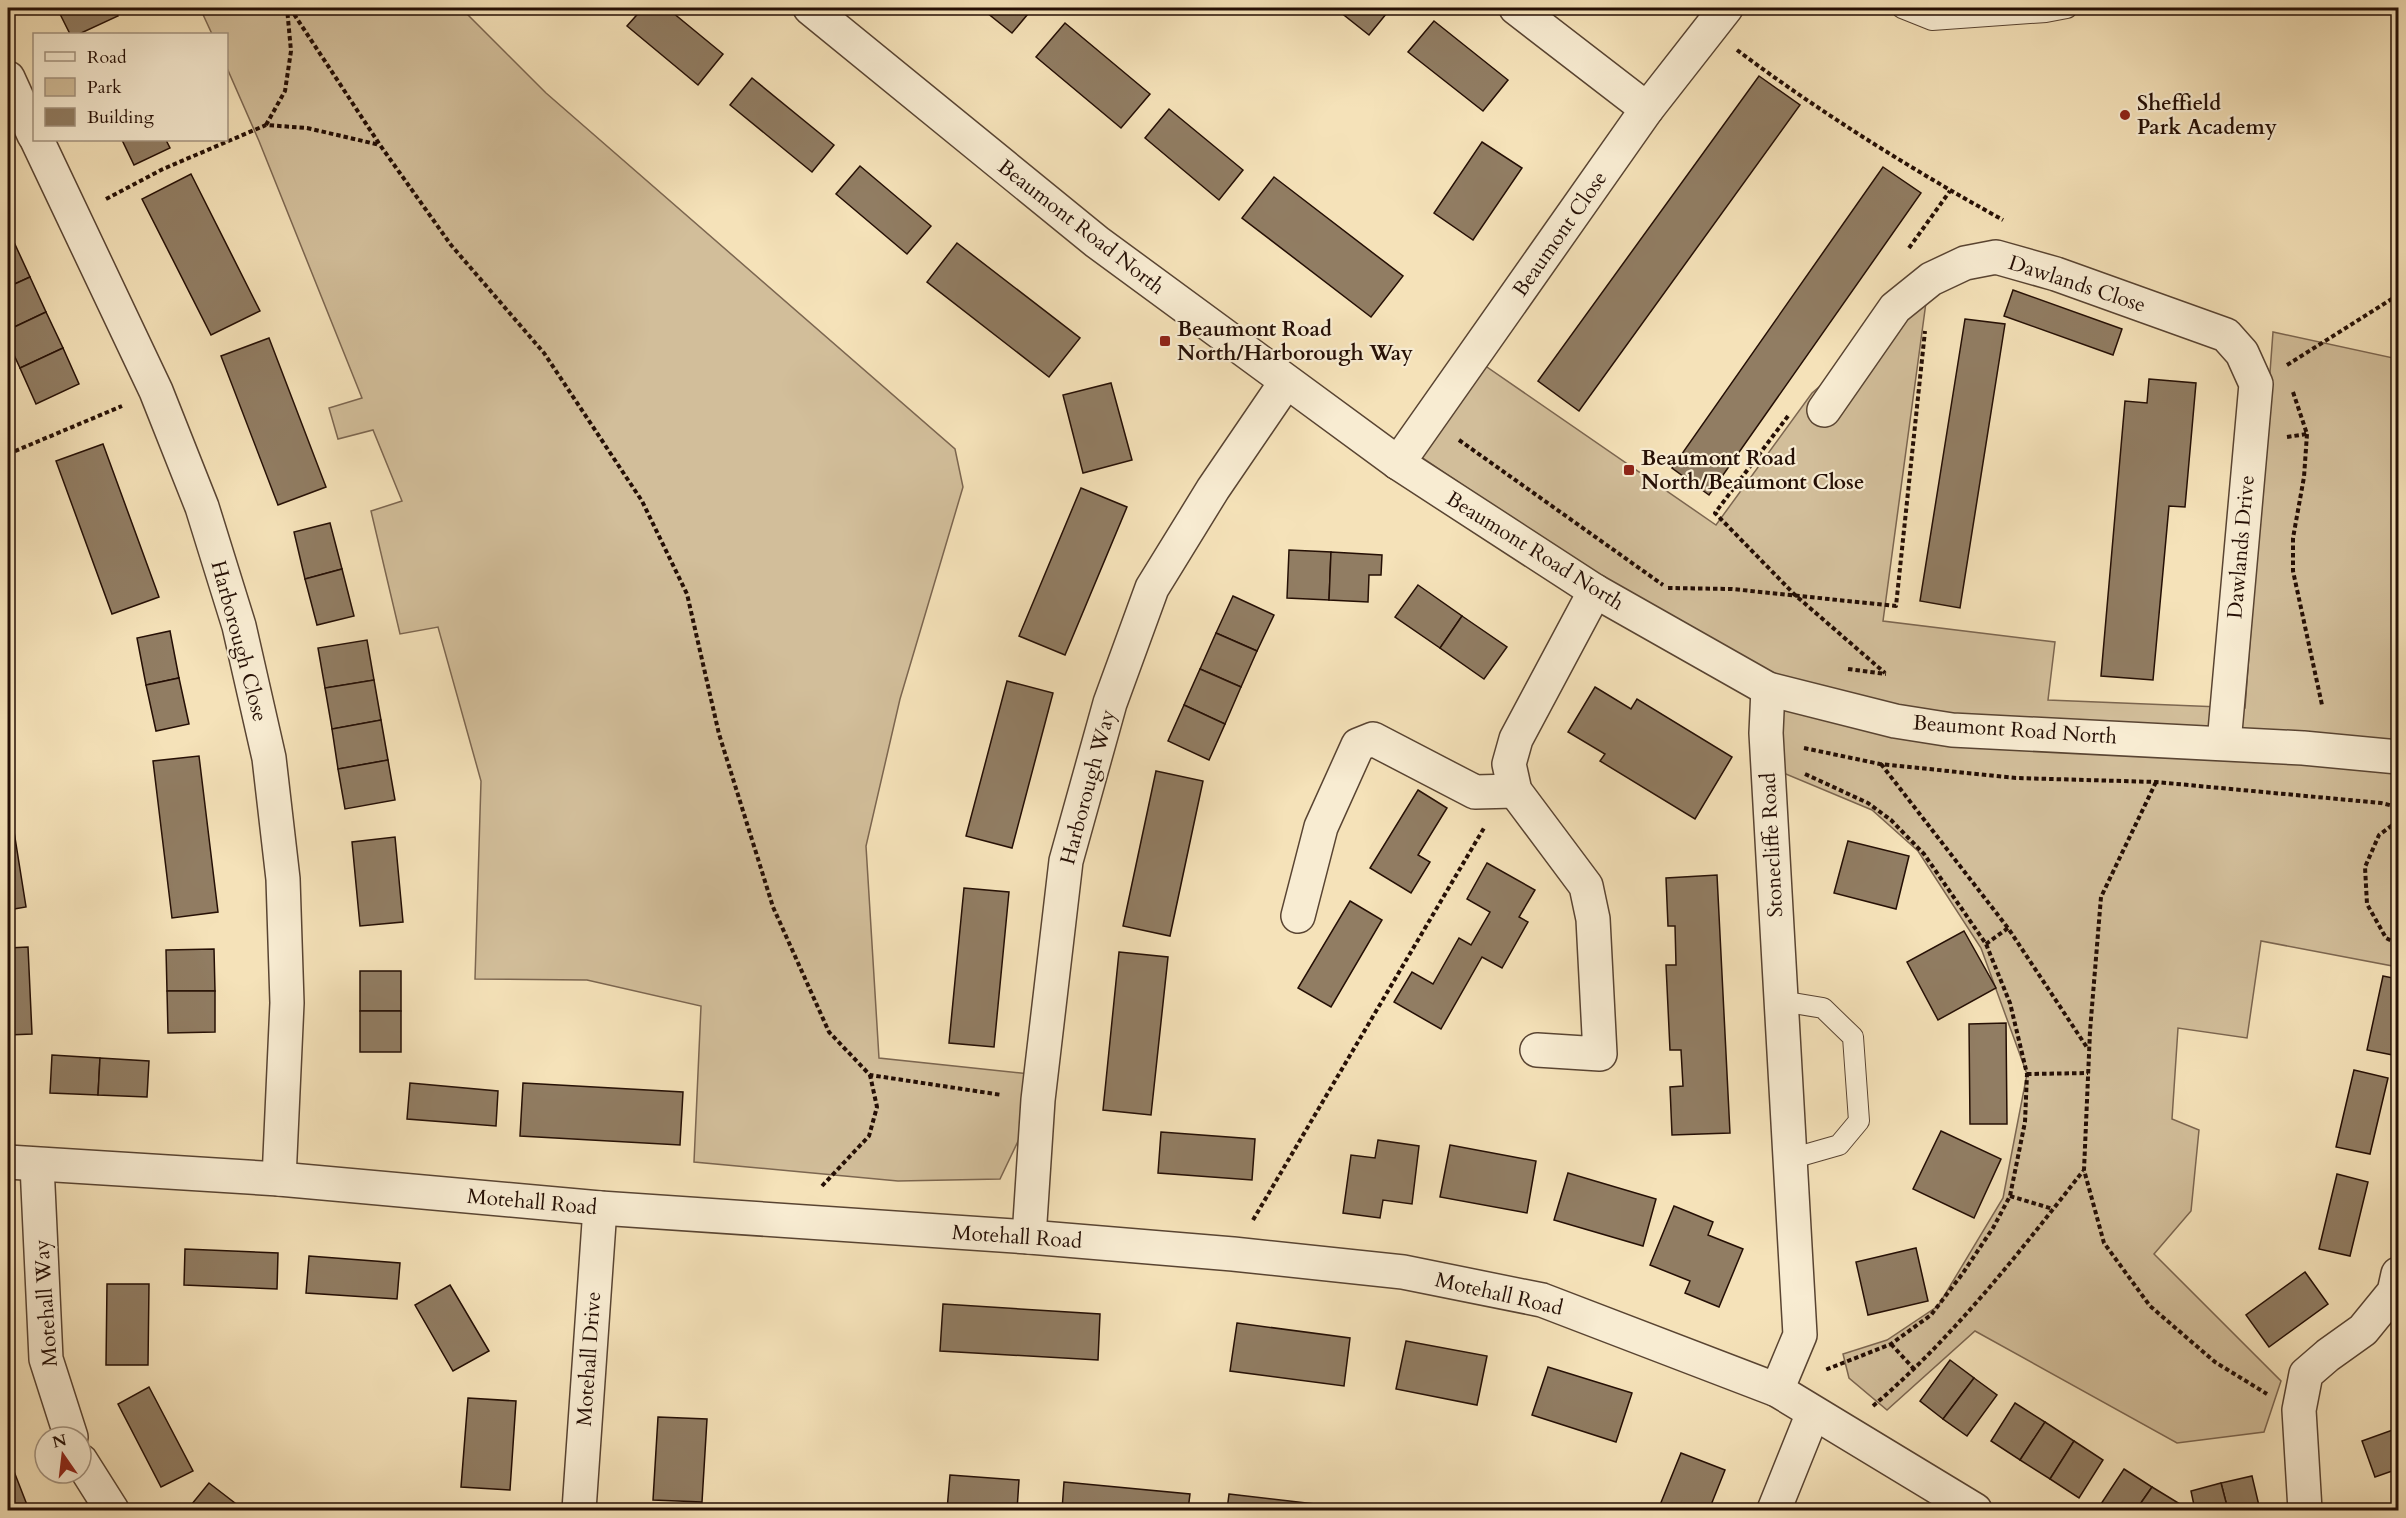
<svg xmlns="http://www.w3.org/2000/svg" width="2406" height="1518" viewBox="0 0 2406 1518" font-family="Cardo,serif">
	<rect width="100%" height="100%" fill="#f5e2b9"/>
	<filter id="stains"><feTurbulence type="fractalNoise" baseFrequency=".00333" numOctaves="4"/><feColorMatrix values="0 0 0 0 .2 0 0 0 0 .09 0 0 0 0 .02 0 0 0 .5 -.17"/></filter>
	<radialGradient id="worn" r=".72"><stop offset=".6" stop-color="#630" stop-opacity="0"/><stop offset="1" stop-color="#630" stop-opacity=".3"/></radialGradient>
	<g fill="#d2be9a" stroke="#7c6650" stroke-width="1.5">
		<path d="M200 8H461L546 93 955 449 963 487 900 699 866 846 879 1058 1049 1076 1000 1179 898 1181 694 1162 701 1006 587 980 475 979 481 781 438 627 400 634 371 511 402 501 373 430 338 439 329 408 362 398 259 141 227 68 226 34H212Z"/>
		<path d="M1927 295 1883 621 2055 642 2048 700 2245 708 2273 332 2398 359V967L2261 941 2247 1038 2178 1028 2172 1119 2199 1130 2191 1211 2154 1254 2281 1381 2264 1432 2177 1443 1975 1331 1887 1410 1849 1378 1843 1354 1887 1340 1938 1306 2003 1198 2027 1074 1981 948 1918 851 1872 810 1781 772 1774 696 1414 452 1481 363 1716 525 1812 393Z"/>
	</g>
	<g fill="#917d63" stroke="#250f05" stroke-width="1.5">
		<path d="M57 8H114L118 16 79 34H70Z"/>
		<path d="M643 8H667L723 54 698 85 627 26Z"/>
		<path d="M981 8H1033L1012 33Z"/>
		<path d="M1335 8H1391L1369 35Z"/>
		<path d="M1434 21 1508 80 1483 111 1408 52Z"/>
		<path d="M1065 23 1150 94 1121 128 1036 57Z"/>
		<path d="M1759 76 1800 105 1579 411 1538 381Z"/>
		<path d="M752 78 834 145 812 172 730 105Z"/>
		<path d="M1169 109 1243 170 1219 200 1145 138Z"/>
		<path d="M122 140H166L170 148 134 165Z"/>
		<path d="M1482 142 1522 168 1473 240 1434 213Z"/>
		<path d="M860 166 931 226 907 254 836 194Z"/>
		<path d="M1883 167 1921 193 1709 495 1672 468Z"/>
		<path d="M191 174 260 311 211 335 142 199Z"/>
		<path d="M1274 177 1403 276 1371 317 1242 218Z"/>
		<path d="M13 240 30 277 8 287V243Z"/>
		<path d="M957 243 1080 338 1049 377 927 282Z"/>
		<path d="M30 277 46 312 8 330V287Z"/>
		<path d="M2013 290 2122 329 2113 355 2004 316Z"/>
		<path d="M46 312 63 348 20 368 8 342V330Z"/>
		<path d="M1965 319 2005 324 1960 608 1920 601Z"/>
		<path d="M269 338 326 487 278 505 221 356Z"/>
		<path d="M63 348 79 384 36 404 20 368Z"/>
		<path d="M2149 379 2196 383 2185 507 2169 506 2153 680 2101 676 2125 401 2147 403Z"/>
		<path d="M1111 383 1132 460 1083 473 1063 395Z"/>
		<path d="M103 444 159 597 112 614 56 461Z"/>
		<path d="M1081 488 1127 507 1065 655 1019 636Z"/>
		<path d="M330 523 342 569 305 579 294 532Z"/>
		<path d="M1289 550 1331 552 1329 600 1287 598Z"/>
		<path d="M1331 552 1382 555 1381 575H1369L1368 602 1329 600Z"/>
		<path d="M342 569 354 616 317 625 305 579Z"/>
		<path d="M1418 585 1462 616 1440 648 1395 617Z"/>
		<path d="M1233 596 1274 615 1257 651 1216 633Z"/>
		<path d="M1462 616 1507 647 1484 679 1440 648Z"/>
		<path d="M170 631 179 678 146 685 137 638Z"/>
		<path d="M1216 633 1257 651 1241 687 1200 669Z"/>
		<path d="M367 640 374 680 325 688 318 648Z"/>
		<path d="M1200 669 1241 687 1225 724 1184 705Z"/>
		<path d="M179 678 189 724 156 731 146 685Z"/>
		<path d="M374 680 381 720 332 729 325 688Z"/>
		<path d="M1007 681 1053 693 1012 848 966 836Z"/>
		<path d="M1595 687 1631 709 1637 699 1732 757 1695 819 1600 761 1605 754 1568 732Z"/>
		<path d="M1184 705 1225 724 1209 760 1168 741Z"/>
		<path d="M381 720 388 760 338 769 332 729Z"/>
		<path d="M199 756 218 912 172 918 153 761Z"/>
		<path d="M388 760 395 800 345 809 338 769Z"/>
		<path d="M1156 771 1203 781 1170 936 1123 926Z"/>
		<path d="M1418 790 1447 808 1418 855 1430 862 1411 893 1370 868Z"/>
		<path d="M13 825 26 907 8 910V826Z"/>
		<path d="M395 837 403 922 360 926 352 842Z"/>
		<path d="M1848 841 1909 856 1896 909 1834 893Z"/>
		<path d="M1487 863 1535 890 1519 917 1528 922 1502 968 1482 957 1441 1029 1394 1002 1412 972 1433 984 1459 938 1471 945 1490 912 1467 899Z"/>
		<path d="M1717 875 1730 1133 1672 1135 1670 1087 1683 1086 1681 1050H1670L1666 965H1676L1675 926H1668L1666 878Z"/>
		<path d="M964 888 1009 892 994 1047 949 1043Z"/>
		<path d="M1350 901 1382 920 1331 1007 1298 988Z"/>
		<path d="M1964 931 1996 988 1938 1020 1907 962Z"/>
		<path d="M28 947 32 1034 8 1035V948Z"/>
		<path d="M214 949 215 991H167L166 950Z"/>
		<path d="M1119 952 1168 957 1151 1115 1103 1110Z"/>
		<rect x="360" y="971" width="41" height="40"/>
		<path d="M2383 976 2398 979V1056L2367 1050Z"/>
		<path d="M167 991H215V1032L168 1033Z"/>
		<rect x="360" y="1011" width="41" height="41"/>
		<path d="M2006 1023 2007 1124H1970L1969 1024Z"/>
		<path d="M52 1055 100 1058 98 1095 50 1093Z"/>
		<path d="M100 1058 149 1061 147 1097 98 1095Z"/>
		<path d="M2354 1070 2388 1078 2370 1154 2336 1147Z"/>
		<path d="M410 1083 498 1091 496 1126 407 1119Z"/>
		<path d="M523 1083 683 1092 680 1145 520 1136Z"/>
		<path d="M1941 1131 2001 1159 1974 1218 1913 1189Z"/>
		<path d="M1161 1132 1255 1139 1252 1180 1158 1173Z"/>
		<path d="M1378 1140 1419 1146 1412 1204 1383 1200 1380 1218 1343 1213 1351 1155 1375 1158Z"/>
		<path d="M1450 1145 1536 1161 1527 1213 1440 1197Z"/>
		<path d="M1568 1173 1656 1199 1643 1246 1554 1220Z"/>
		<path d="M2337 1174 2368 1182 2350 1256 2319 1249Z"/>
		<path d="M1674 1206 1713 1222 1708 1235 1743 1249 1719 1307 1685 1293 1690 1281 1650 1265Z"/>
		<path d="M1916 1248 1928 1301 1868 1315 1856 1262Z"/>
		<path d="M185 1249 278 1253 277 1289 184 1285Z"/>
		<path d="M309 1256 400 1263 397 1299 306 1293Z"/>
		<path d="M2305 1272 2328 1304 2269 1347 2246 1315Z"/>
		<path d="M107 1284H149L148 1365H106Z"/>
		<path d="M450 1285 489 1351 453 1371 415 1305Z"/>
		<path d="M943 1304 1100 1314 1098 1360 940 1351Z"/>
		<path d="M1237 1323 1350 1338 1344 1386 1230 1371Z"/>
		<path d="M1406 1341 1487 1356 1477 1405 1396 1389Z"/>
		<path d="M1950 1360 1974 1378 1943 1419 1920 1401Z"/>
		<path d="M1548 1367 1632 1393 1616 1442 1532 1415Z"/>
		<path d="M1974 1378 1997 1395 1967 1436 1943 1419Z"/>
		<path d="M149 1387 193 1471 161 1487 118 1404Z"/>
		<path d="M468 1398 516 1401 510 1490 461 1487Z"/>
		<path d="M2015 1403 2045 1422 2020 1460 1991 1441Z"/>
		<path d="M658 1417 707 1419 702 1502 653 1500Z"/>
		<path d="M2045 1422 2074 1441 2050 1479 2020 1460Z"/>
		<path d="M2398 1428V1469L2375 1477 2362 1441Z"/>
		<path d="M2074 1441 2103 1460 2079 1498 2050 1479Z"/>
		<path d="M1681 1453 1725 1470 1709 1510H1658Z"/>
		<path d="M8 1456 29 1510H8Z"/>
		<path d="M2124 1469 2152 1487 2136 1510H2097Z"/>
		<path d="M950 1475 1019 1480 1017 1510H947Z"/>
		<path d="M2252 1476 2260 1510H2228L2221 1483Z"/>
		<path d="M1064 1482 1190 1494 1188 1510H1062Z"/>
		<path d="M209 1483 244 1510H187Z"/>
		<path d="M2221 1483 2228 1510H2195L2191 1491Z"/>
		<path d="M2152 1487 2180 1504 2176 1510H2136Z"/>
		<path d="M1229 1494 1367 1510H1227Z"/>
	</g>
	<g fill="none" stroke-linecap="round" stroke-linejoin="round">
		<defs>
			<g id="service">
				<path d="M1902 8 1932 20 2046 12 2067 8"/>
				<path d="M1781 1001 1823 1008 1853 1037 1859 1121 1839 1145 1790 1159"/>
			</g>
			<g id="minor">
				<path d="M810 8 1097 242 1398 463 1595 591 1768 689 1895 721 1952 730 2303 748 2398 757"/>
				<path d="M1516 8 1647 109"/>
				<path d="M8 78 34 135"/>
				<path d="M37 140 156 391 202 507 239 626 269 758 283 879 287 1003 279 1179"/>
				<path d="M1824 410 1895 308 1931 279 1965 263 1996 257 2056 274 2226 335 2242 353 2256 384 2224 743"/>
				<path d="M1398 463 1647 109 1726 8"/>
				<path d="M1768 689 1766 733 1800 1335 1777 1390"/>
				<path d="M1298 916 1321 827 1358 745 1373 739 1475 792 1515 791"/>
				<path d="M1537 1050 1600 1054 1593 919 1586 886 1515 791 1509 764 1516 739 1595 591"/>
				<path d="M8 1162 279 1179 600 1208 1029 1237 1233 1254 1403 1272 1542 1300 1777 1390 1975 1510"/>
				<path d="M37 1165 46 1359 71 1437"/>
				<path d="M1029 1237 1038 1100 1066 861 1110 703 1152 588 1213 489 1286 382"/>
				<path d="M81 1461 112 1510"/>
				<path d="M579 1510 600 1208"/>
				<path d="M1774 1510 1813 1413"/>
				<path d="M2305 1510 2299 1410 2306 1374 2328 1355 2363 1330 2394 1292 2398 1274"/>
			</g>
		</defs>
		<use href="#service" stroke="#594432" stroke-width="22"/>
		<use href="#minor" stroke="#594432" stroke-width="36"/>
		<g stroke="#250f05" stroke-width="4" stroke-dasharray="4.5 3" stroke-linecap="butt">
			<path d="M290 8 380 145 451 245 544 353 642 501 687 594 719 734 773 907 829 1032 870 1075 1002 1095"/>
			<path d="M1737 50C1821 113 1911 169 2003 220"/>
			<path d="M266 125 285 91 291 51 287 8"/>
			<path d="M106 199 163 169 266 125 307 128 380 145"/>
			<path d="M1909 248 1950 191"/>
			<path d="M2287 365 2398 295"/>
			<path d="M1788 416 1715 513 1795 595 1885 673"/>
			<path d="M2307 434 2304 477 2293 538V571L2322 705"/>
			<path d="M2287 437 2307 434 2293 392"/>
			<path d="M1459 440 1663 585"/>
			<path d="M8 454 122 406"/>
			<path d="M1668 588 1732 589 1896 606 1925 331"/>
			<path d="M1848 669 1886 674"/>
			<path d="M1804 748 1880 764 2016 778 2156 782 2381 803 2398 807"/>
			<path d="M1881 764 2008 928 2088 1049"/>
			<path d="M1805 774 1868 803 1891 820 1924 854 1986 944 2010 1003 2027 1074 2025 1122 2010 1196 1993 1228 1963 1273 1931 1315 1891 1344 1825 1370"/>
			<path d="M2156 782 2101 897 2090 1031 2084 1170 2104 1243 2150 1306 2215 1362 2267 1394"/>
			<path d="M2398 821 2379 835 2365 867 2367 904 2386 938 2398 944"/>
			<path d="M1986 944 2008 928"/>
			<path d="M2027 1074 2088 1073"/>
			<path d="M822 1186 869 1136 877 1107 870 1075"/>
			<path d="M2010 1196 2053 1209"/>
			<path d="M1253 1220 1484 828"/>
			<path d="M1891 1344 1915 1370"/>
			<path d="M1873 1406C1953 1338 2018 1254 2083 1171"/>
		</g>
		<use href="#service" stroke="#f8ecd2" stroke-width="20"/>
		<use href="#minor" stroke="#f8ecd2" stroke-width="33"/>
	</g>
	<g fill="#8f2418" stroke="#f8ecd2" stroke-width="2">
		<circle cx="2125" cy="115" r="6"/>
		<rect x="1159" y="335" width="12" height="12" rx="3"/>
		<rect x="1623" y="464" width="12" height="12" rx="3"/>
	</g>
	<g text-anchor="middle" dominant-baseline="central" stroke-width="4.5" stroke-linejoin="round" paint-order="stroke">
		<g font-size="21" font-weight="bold" fill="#250f05" stroke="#f8ecd2" text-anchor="start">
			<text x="2137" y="103">Sheffield<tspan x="2137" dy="24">Park Academy</tspan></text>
			<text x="1177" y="329">Beaumont Road<tspan x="1177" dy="24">North/Harborough Way</tspan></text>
			<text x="1641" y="458">Beaumont Road<tspan x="1641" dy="24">North/Beaumont Close</tspan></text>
		</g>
		<g font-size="21" fill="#250f05" stroke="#f8ecd2">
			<text transform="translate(1081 227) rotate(38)">Beaumont Road North</text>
			<text transform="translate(1560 234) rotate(-55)">Beaumont Close</text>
			<text transform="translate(2077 284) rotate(18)">Dawlands Close</text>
			<text transform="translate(2241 547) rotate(-85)">Dawlands Drive</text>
			<text transform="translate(1535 551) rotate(32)">Beaumont Road North</text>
			<text transform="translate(239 641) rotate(75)">Harborough Close</text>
			<text transform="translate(2015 730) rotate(4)">Beaumont Road North</text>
			<text transform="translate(1088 787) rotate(-75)">Harborough Way</text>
			<text transform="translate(1772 845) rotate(-93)">Stonecliffe Road</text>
			<text transform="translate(532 1202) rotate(5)">Motehall Road</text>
			<text transform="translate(1017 1237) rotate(4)">Motehall Road</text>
			<text transform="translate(1499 1294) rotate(13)">Motehall Road</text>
			<text transform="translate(46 1303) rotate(-94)">Motehall Way</text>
			<text transform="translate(589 1359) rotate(-86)">Motehall Drive</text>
		</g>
	</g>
	<rect width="2406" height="1518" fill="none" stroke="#f5e2b9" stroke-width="30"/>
	<rect x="9" y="9" width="2388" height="1500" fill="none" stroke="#250f05" stroke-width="3"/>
	<rect x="15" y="15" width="2376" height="1488" fill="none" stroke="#250f05" stroke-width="1.5"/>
	<rect x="33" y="33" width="195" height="108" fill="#f8ecd2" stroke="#a49480" stroke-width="1.5"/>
	<rect x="45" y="52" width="30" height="9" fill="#f8ecd2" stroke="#a49480" stroke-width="1.5"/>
	<text x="87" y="63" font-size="18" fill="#250f05">Road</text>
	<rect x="45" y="78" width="30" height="18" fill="#d2be9a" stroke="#a49480" stroke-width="1.5"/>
	<text x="87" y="93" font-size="18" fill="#250f05">Park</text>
	<rect x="45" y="108" width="30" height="18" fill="#917d63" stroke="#a49480" stroke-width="1.5"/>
	<text x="87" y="123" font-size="18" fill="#250f05">Building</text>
	<g transform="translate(63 1455) rotate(346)"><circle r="28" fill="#f8ecd2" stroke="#a49480" stroke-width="1.5"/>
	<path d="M0-4.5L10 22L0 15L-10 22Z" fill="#8f2418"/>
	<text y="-9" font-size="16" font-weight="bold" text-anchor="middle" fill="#250f05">N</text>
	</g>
	<rect width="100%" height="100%" filter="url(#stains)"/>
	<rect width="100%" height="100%" fill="url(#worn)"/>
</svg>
